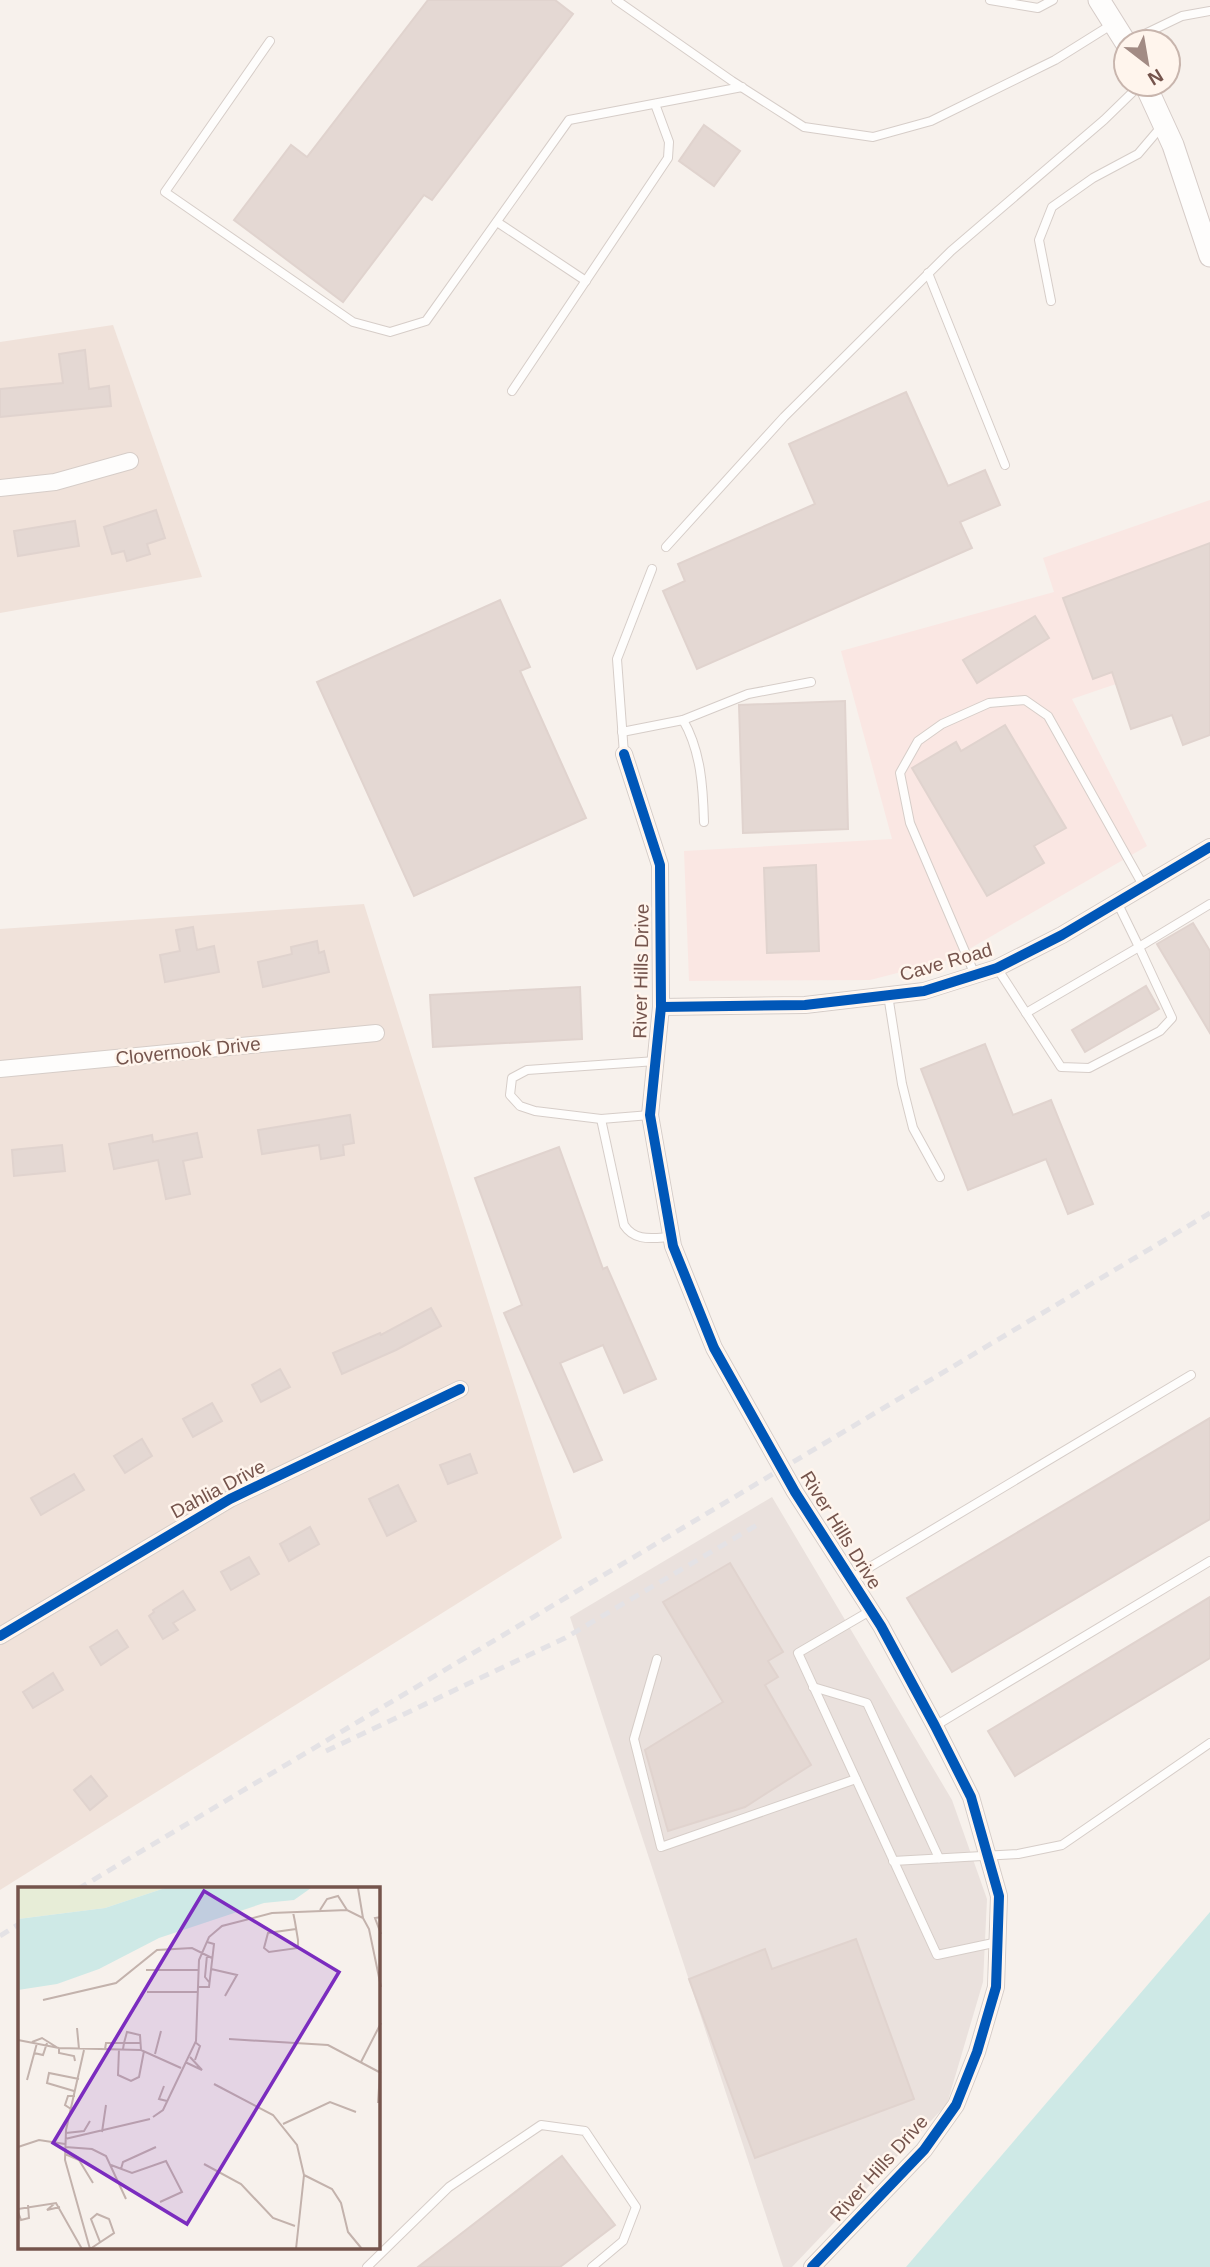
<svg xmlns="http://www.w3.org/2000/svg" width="1210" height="2267" viewBox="0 0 1210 2267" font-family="Arial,sans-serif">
	<rect width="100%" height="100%" fill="#f7f1ec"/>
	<g fill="#f0e2da">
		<path d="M113 325 202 577 0 613V342Z"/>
		<path d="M364 904 562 1538 0 1890V929Z"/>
	</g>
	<path fill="#fae7e3" d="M1210 500V652L1072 699 1147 846 952 959 870 980 689 981 684 851 892 839 841 651 1054 592 1043 558Z"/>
	<path fill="#eae1dd" d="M772 1497 952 1800 987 1899 983 1982 947 2104 792 2267H783L570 1617Z"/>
	<path fill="#cee9e6" d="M1210 1912V2267H906Z"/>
	<g fill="#e4d8d3" stroke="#e0d3ce" stroke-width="2">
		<path d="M428 0H555L573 14 432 200 424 195 343 302 234 220 291 145 307 157Z"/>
		<path d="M704 125 740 151 714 186 679 161Z"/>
		<path d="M85 350 89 389 109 386 111 406 0 417V389L63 383 59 354Z"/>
		<path d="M906 392 948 486 985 470 1000 505 960 522 972 548 697 669 663 591 685 581 678 564 815 504 789 444Z"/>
		<path d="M156 510 165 538 147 544 150 554 127 561 124 551 112 554 104 527Z"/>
		<path d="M75 521 79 546 18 556 14 531Z"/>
		<path d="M1210 543V735L1183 745 1172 715 1131 729 1112 672 1093 679 1063 598Z"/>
		<path d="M500 600 530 667 520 671 586 818 414 896 317 682Z"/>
		<path d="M1035 616 1049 638 977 683 963 660Z"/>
		<path d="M845 701 848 829 743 833 739 705Z"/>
		<path d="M1005 725 1066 828 1034 846 1044 863 987 896 912 768 956 742 961 751Z"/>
		<path d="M816 865 819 951 767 953 764 868Z"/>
		<path d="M1193 923 1210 951V1033L1157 944Z"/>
		<path d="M193 927 197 950 214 946 219 972 165 982 160 955 180 951 176 930Z"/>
		<path d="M317 941 319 953 324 951 329 972 263 987 258 962 292 954 291 947Z"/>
		<path d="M1146 986 1159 1009 1085 1052 1072 1030Z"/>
		<path d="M580 987 582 1039 433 1047 430 995Z"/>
		<path d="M985 1044 1013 1115 1051 1100 1093 1204 1068 1214 1046 1159 968 1190 921 1069Z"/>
		<path d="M350 1115 354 1143 343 1145 344 1155 321 1159 319 1145 262 1154 258 1130Z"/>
		<path d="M197 1133 202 1157 183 1161 190 1194 166 1199 158 1160 114 1169 109 1144 152 1135 153 1142Z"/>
		<path d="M62 1145 65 1171 14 1176 12 1150Z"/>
		<path d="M559 1147 603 1269 607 1267 656 1379 624 1393 603 1345 560 1363 602 1460 574 1472 504 1313 522 1305 475 1178Z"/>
		<path d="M431 1308 441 1326 396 1350 342 1374 333 1353 380 1333 381 1335Z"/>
		<path d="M280 1369 290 1387 261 1402 252 1385Z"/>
		<path d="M212 1403 222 1421 193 1437 183 1419Z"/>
		<path d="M1210 1418V1519L952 1672 907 1598Z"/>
		<path d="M142 1439 152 1456 125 1473 114 1456Z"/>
		<path d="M470 1454 477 1473 448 1484 440 1465Z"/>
		<path d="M74 1474 84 1490 41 1515 31 1498Z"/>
		<path d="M398 1485 416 1521 387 1536 369 1499Z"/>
		<path d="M310 1527 319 1544 289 1561 280 1544Z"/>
		<path d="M249 1557 259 1574 231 1590 221 1572Z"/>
		<path d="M730 1563 783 1652 768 1661 778 1677 765 1685 811 1765 745 1807 668 1831 645 1750 723 1702 663 1602Z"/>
		<path d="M183 1591 195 1610 173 1623 178 1630 163 1639 149 1616 154 1612 153 1610Z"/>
		<path d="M1210 1597V1658L1015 1776 988 1731Z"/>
		<path d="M117 1630 128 1647 101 1665 90 1647Z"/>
		<path d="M53 1673 63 1690 33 1708 23 1692Z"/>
		<path d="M91 1776 107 1796 90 1810 74 1790Z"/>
		<path d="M856 1939 914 2099 755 2158 689 1979 765 1949 772 1969Z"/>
		<path d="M562 2156 615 2225 560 2267H418Z"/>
	</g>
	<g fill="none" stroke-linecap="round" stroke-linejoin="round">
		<defs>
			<g id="service">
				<path d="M616 0 732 81 804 127 873 137 931 121 1055 60 1111 25"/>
				<path d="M990 0 1038 8 1053 0"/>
				<path d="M270 41 165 192 353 322 390 332 426 321 569 120 742 87"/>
				<path d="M1128 42 1182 16 1210 11"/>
				<path d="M497 222 586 281"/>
				<path d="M928 273 1005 465"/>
				<path d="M1051 301 1039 240 1052 207 1093 178 1138 154 1161 127"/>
				<path d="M512 391 668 158 669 142 655 104"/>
				<path d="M666 547 784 417 951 251 1104 120 1141 84"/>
				<path d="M683 720 748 694 811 682"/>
				<path d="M622 732 683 720C701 751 703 787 704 822"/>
				<path d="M624 754 617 659 652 569"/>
				<path d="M997 968 1061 1067 1089 1068 1160 1031 1172 1018 1139 947 1210 904"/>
				<path d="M975 975 910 823 900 773 918 741 942 724 989 703 1025 700 1048 716 1144 887"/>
				<path d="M888 995 902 1084 913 1128 940 1177"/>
				<path d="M1026 1013 1139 947 1117 902"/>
				<path d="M650 1115 601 1119 535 1111 520 1106 510 1095 512 1078 527 1070 656 1061"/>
				<path d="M601 1119 624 1225C635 1242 652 1238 671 1237"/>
				<path d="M850 1579 1191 1375"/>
				<path d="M870 1611 798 1653 937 1955 998 1942"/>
				<path d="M657 1659 634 1739 661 1847 856 1779"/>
				<path d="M813 1687 867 1703 939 1858"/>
				<path d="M935 1726 1210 1561"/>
				<path d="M893 1861 1018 1854 1062 1845 1210 1743"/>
				<path d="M367 2267 449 2187 541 2125 585 2131 636 2207 623 2241 592 2267"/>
			</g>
			<g id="minor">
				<path d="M0 488 55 482 130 461"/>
				<path d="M624 754 660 865 661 1007 650 1115 673 1246 714 1348 795 1492 881 1626 935 1726 971 1797 999 1896 996 1987 977 2052 956 2105 924 2150 812 2267"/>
				<path d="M661 1007 805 1005 924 991 997 968 1062 935 1210 847"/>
				<path d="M0 1069 376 1033"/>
				<path d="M0 1636 230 1499 460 1389"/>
			</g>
			<g id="secondary">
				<path d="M1099 0 1126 43"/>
				<path d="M1145 84 1173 145 1210 256"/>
			</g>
		</defs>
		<use href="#service" stroke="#d6cdc8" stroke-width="10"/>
		<use href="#minor" stroke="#d6cdc8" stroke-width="18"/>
		<use href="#secondary" stroke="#d6ccc8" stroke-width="23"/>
		<use href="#service" stroke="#fefdfc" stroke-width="8"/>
		<use href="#minor" stroke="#fefdfc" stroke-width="16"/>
		<use href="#secondary" stroke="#fefdfc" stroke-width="21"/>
		<g stroke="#e4e2e5" stroke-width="5" stroke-dasharray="10 7" stroke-linecap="butt">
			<path d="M326 1751 565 1638 762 1522"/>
			<path d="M78 1889 1210 1213"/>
			<path d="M0 1936 19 1924"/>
		</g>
		<defs>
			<g id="cycleway">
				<path d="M624 754 660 865 661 1007 650 1115 673 1246 714 1348 795 1492 881 1626 935 1726 971 1797 999 1896 996 1987 977 2052 956 2105 924 2150 812 2267"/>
				<path d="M661 1007 805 1005 924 991 997 968 1062 935 1210 847"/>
				<path d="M0 1636 230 1499 460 1389"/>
			</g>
		</defs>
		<use href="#cycleway" stroke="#fff5ed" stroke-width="15"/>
		<use href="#cycleway" stroke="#0057b8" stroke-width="10"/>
	</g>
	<g text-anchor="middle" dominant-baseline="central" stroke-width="5" stroke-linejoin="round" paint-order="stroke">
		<g font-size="19" fill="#75544c" stroke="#fff5ed">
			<text transform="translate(946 962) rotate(-16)">Cave Road</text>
			<text transform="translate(641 971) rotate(-89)">River Hills Drive</text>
			<text transform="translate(188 1051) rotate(-6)">Clovernook Drive</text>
			<text transform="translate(218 1489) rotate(-28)">Dahlia Drive</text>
			<text transform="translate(841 1530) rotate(58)">River Hills Drive</text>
			<text transform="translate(879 2168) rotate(-48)">River Hills Drive</text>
		</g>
	</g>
	<g transform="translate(18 1887)">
		<rect width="362" height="362" fill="#f7f1ec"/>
		<path d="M0 1H147L87 21 0 32Z" fill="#e7edd7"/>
		<path d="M147 1H293L276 13 246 16 141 51 81 82 39 97 0 103V32L87 21Z" fill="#cee9e6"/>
		<path fill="none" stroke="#c3b2ac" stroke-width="2" d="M340 1 345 31M302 23 309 12 320 9 329 23M275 25 277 35 280 53V61L251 65 246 61 250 46 278 42M363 30 357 31 363 47M189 68 187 90 191 95M193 82 219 88 207 109M128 83H180M180 100H191L196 57 189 55M129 105H180M25 113 98 96 139 63 174 61 194 71M59 141 61 162M211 152 310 158 363 186M0 153 41 161 123 163 163 181M14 155 24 151 40 161M41 161V166L56 169 57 174M87 162 88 156H106L109 145 122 148 123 163M101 162 100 188 113 194 121 190 126 164M105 162 106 156H122M66 163 48 243 47 273 72 362M16 166 25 168 29 156M137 167 143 144M177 173 182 159 177 155M167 175 184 183 172 170M343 175 363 136M9 193 19 156M196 197 255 228 279 258 286 288 278 362M146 199 141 212 149 214M56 204 29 196 31 186 61 192M360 216 362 186M53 222 47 218 50 209H57M135 230 145 223 178 154 181 73 191 50 204 39 254 26 329 23 345 31 351 42 363 100M265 237 312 215 338 225M84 245 88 218M48 246 66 244 72 234M47 252 132 232M0 260 21 253 47 257M47 260 74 262 88 269 108 312M47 267 61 273 75 296M186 277 223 297 255 331 277 339M93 278 114 286 148 274 164 305 142 315M103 282 105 275 138 260M286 288 314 302 323 316 330 345 344 362M36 317 29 323 42 320M0 322 38 316 64 362M0 325 3 333 11 331 10 318M72 362 96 346 91 332 79 327 73 332 82 355"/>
		<path fill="#7b2cbf" fill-opacity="0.15" stroke="#7b2cbf" stroke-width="3.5" d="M186 4 321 85 169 337 35 256Z"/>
		<rect width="362" height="362" fill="none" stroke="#75544c" stroke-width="3.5"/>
	</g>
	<g transform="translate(1147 63) rotate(149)"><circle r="33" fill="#fff5ed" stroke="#c8b5ad" stroke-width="2"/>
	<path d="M0-5L12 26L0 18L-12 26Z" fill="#a28b84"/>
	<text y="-10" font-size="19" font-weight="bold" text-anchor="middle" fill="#75544c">N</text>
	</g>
</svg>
